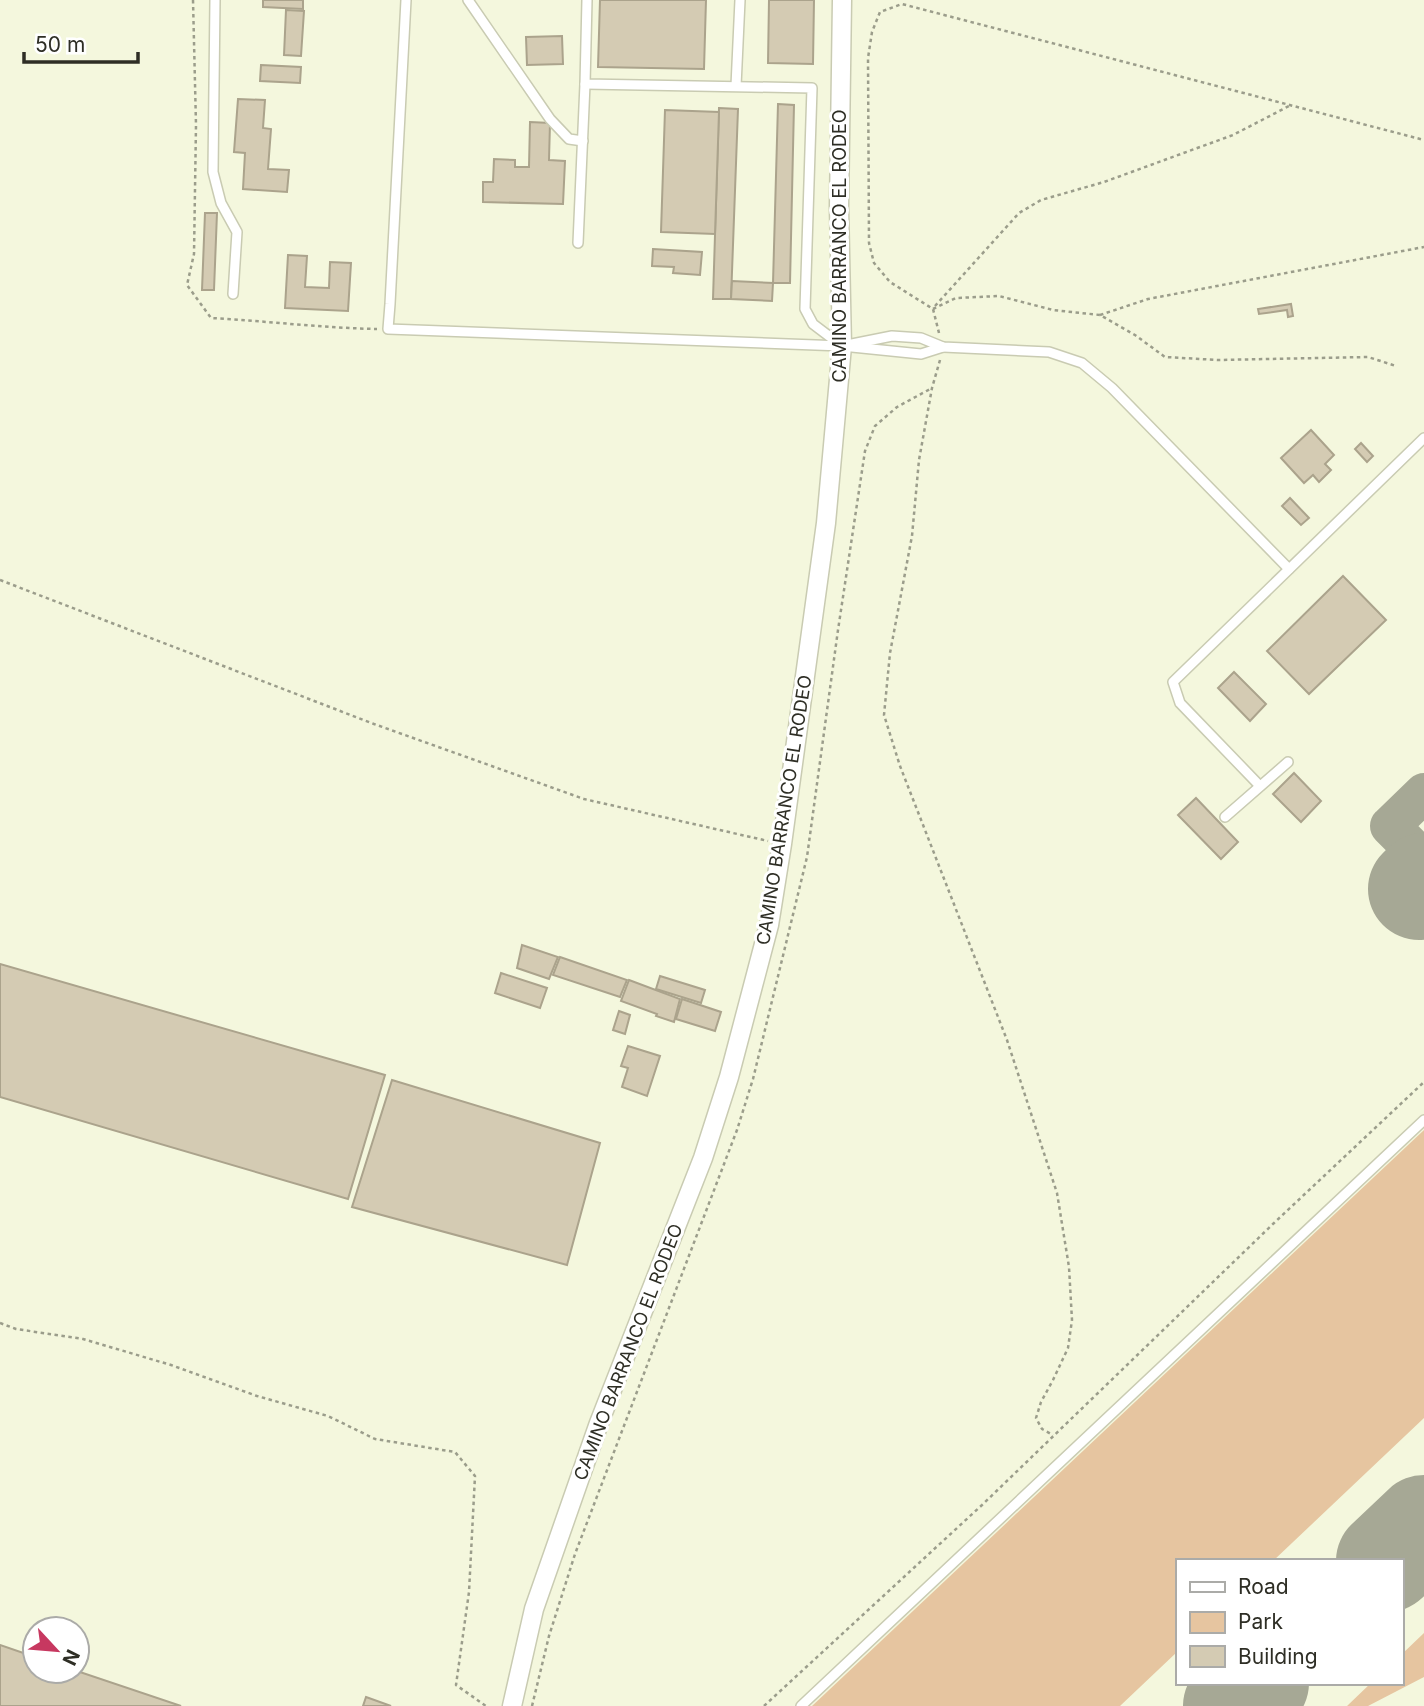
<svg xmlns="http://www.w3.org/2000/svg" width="1424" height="1706" viewBox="0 0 1424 1706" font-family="Inter,sans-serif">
	<rect width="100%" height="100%" fill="#f4f7dd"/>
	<g fill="#e6c5a0">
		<path d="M1424 1130V1418L1273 1561H1177V1652L1120 1706H812Z"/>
		<path d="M1424 1633V1677L1368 1706H1347L1371 1683H1401V1655Z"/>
	</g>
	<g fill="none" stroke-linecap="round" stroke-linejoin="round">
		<path stroke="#a6a895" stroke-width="40" d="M1418 854 1390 826 1424 793"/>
		<g stroke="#a6a895" stroke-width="102">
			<path d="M1419 889 1424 884"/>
			<path d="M1387 1561 1424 1526"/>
			<path d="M1234 1706 1258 1683"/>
		</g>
	</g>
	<g fill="#d4cbb3" stroke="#aba38c" stroke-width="2">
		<path d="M263 0H303V9L263 7Z"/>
		<path d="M600 0H706L704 69 598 67Z"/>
		<path d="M769 0H814L813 64 768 63Z"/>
		<path d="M286 10 304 11 301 56 284 55Z"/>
		<path d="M562 36 563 64 527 65 526 37Z"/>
		<path d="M261 65 301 67 300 83 260 81Z"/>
		<path d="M238 99 265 100 263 128 271 129 268 169 289 170 287 192 243 189 245 153 234 152Z"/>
		<path d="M778 104 794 105 790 283H773Z"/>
		<path d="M719 108 738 109 731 299H713Z"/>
		<path d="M665 110 719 112 715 234 661 232Z"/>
		<path d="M530 122 550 123 549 160 565 161 563 204 483 202V182H493L494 159 515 160V167H529Z"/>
		<path d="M205 213H217L214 290H202Z"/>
		<path d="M653 249 702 252 700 275 673 273 674 267 652 266Z"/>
		<path d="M288 255 307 256 305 287 329 288 330 262 351 263 348 311 285 308Z"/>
		<path d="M732 281 773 283 772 301 731 299Z"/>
		<path d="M1291 304 1293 316 1288 317 1287 310 1259 314 1258 309Z"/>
		<path d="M1311 430 1334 455 1325 464 1331 470 1319 482 1313 475 1304 483 1281 458Z"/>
		<path d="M1361 443 1373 456 1367 462 1355 449Z"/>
		<path d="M1290 498 1309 518 1301 525 1282 506Z"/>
		<path d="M1343 576 1386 620 1309 694 1267 651Z"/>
		<path d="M1234 672 1266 704 1250 721 1218 688Z"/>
		<path d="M1294 773 1321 801 1301 822 1273 794Z"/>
		<path d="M1196 798 1238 842 1221 859 1178 815Z"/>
		<path d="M522 945 558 957 549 979 517 968Z"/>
		<path d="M560 957 627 980 620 997 553 975Z"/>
		<path d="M0 964 385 1075 348 1199 0 1097Z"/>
		<path d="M501 973 547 988 540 1008 495 993Z"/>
		<path d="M660 976 705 990 701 1003 656 989Z"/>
		<path d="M629 980 680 999 674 1022 656 1016 657 1014 621 1001Z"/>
		<path d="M682 999 721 1012 715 1031 676 1019Z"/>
		<path d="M619 1011 630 1015 625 1034 613 1030Z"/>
		<path d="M628 1046 660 1056 647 1096 622 1087 628 1068 621 1066Z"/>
		<path d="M392 1080 600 1143 567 1265 352 1207Z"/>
		<path d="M0 1645 35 1657V1671H77L181 1706H0Z"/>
		<path d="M366 1697 391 1706H363Z"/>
	</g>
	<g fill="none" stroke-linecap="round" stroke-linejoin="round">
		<defs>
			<g id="lane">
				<path d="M215 0 213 172 221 203 237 232 233 294"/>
				<path d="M406 0 390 304 388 329 842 346 921 354 943 347"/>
				<path d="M468 0 550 119 569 139 583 141"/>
				<path d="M587 0 585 84 812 88 805 309 813 324 842 346 892 336 921 338 943 347 1049 352 1082 363 1112 388 1289 569"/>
				<path d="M736 86 740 0"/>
				<path d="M578 243 585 84"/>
				<path d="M1260 786 1180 703 1173 682 1424 438"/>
				<path d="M1225 817 1288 762"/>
				<path d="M801 1706 1424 1120"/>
			</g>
			<path id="street" d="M512 1706 534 1609 599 1423 703 1158 729 1077 769 925 782 844 826 523 842 346 839 207 842 0"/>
		</defs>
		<use href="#lane" stroke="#c9cbb2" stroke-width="12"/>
		<use href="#street" stroke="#c9cbb2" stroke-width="21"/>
		<g stroke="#9b9d8b" stroke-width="2.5" stroke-dasharray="3.5 3.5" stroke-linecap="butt">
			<path d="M193 0 196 125 194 254 187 285 211 318C267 321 322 328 377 329"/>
			<path d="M935 306 1019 213 1041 200 1104 182 1233 135 1289 106"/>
			<path d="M933 309 956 298 999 296 1053 310 1100 315 1135 335 1165 357 1218 360 1368 357 1396 366"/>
			<path d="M1100 315 1148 299 1424 247"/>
			<path d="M939 333 933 309 890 282 874 263 869 243 868 58 872 32 880 12 902 4 1424 140"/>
			<path d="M940 360 932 388 919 460 912 536 890 653 884 715 900 766 1007 1040 1057 1193 1069 1267 1072 1320 1068 1348 1053 1380 1041 1402 1036 1418 1042 1429 1053 1435"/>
			<path d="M0 580 374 724 584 799 768 841"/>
			<path d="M0 1323 16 1329 83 1339 171 1365 257 1396 328 1416 375 1439 455 1452 475 1476 469 1592 456 1685 486 1706"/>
			<path d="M532 1706 549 1636 575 1554 737 1130 753 1079 807 857 838 630 865 451 875 426 897 407 932 388"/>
			<path d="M764 1706 982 1505 1274 1223 1424 1082"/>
		</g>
		<use href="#lane" stroke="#fff" stroke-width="9"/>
		<use href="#street" stroke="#fff" stroke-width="18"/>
	</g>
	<g text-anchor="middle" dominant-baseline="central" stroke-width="6" stroke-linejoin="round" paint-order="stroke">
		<g font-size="18" fill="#2e2e25" stroke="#fff">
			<text transform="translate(839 246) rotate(-90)">CAMINO BARRANCO EL RODEO</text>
			<text transform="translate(784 810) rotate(-81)">CAMINO BARRANCO EL RODEO</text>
			<text transform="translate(628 1352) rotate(-69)">CAMINO BARRANCO EL RODEO</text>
		</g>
	</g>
	<rect x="1176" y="1559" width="228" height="126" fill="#ffffff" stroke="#ababa8" stroke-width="2"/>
	<rect x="1190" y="1582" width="35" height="10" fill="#ffffff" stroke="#ababa8" stroke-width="2"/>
	<text x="1238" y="1594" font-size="21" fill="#2e2e25">Road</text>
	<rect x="1190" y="1612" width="35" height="21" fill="#e6c5a0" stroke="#ababa8" stroke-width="2"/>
	<text x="1238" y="1629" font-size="21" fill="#2e2e25">Park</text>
	<rect x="1190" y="1646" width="35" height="21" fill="#d4cbb3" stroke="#ababa8" stroke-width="2"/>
	<text x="1238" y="1664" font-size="21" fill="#2e2e25">Building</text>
	<g transform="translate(56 1650) rotate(116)"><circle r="33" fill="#ffffff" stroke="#ababa8" stroke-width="2"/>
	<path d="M0-5L12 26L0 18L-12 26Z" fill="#c73860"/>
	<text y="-10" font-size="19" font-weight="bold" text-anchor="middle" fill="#2e2e25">N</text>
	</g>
	<path d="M24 52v10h114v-10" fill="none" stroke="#2e2e25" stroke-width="3.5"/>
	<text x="35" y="52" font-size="21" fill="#2e2e25" stroke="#ffffff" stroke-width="5" paint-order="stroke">50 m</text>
</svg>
